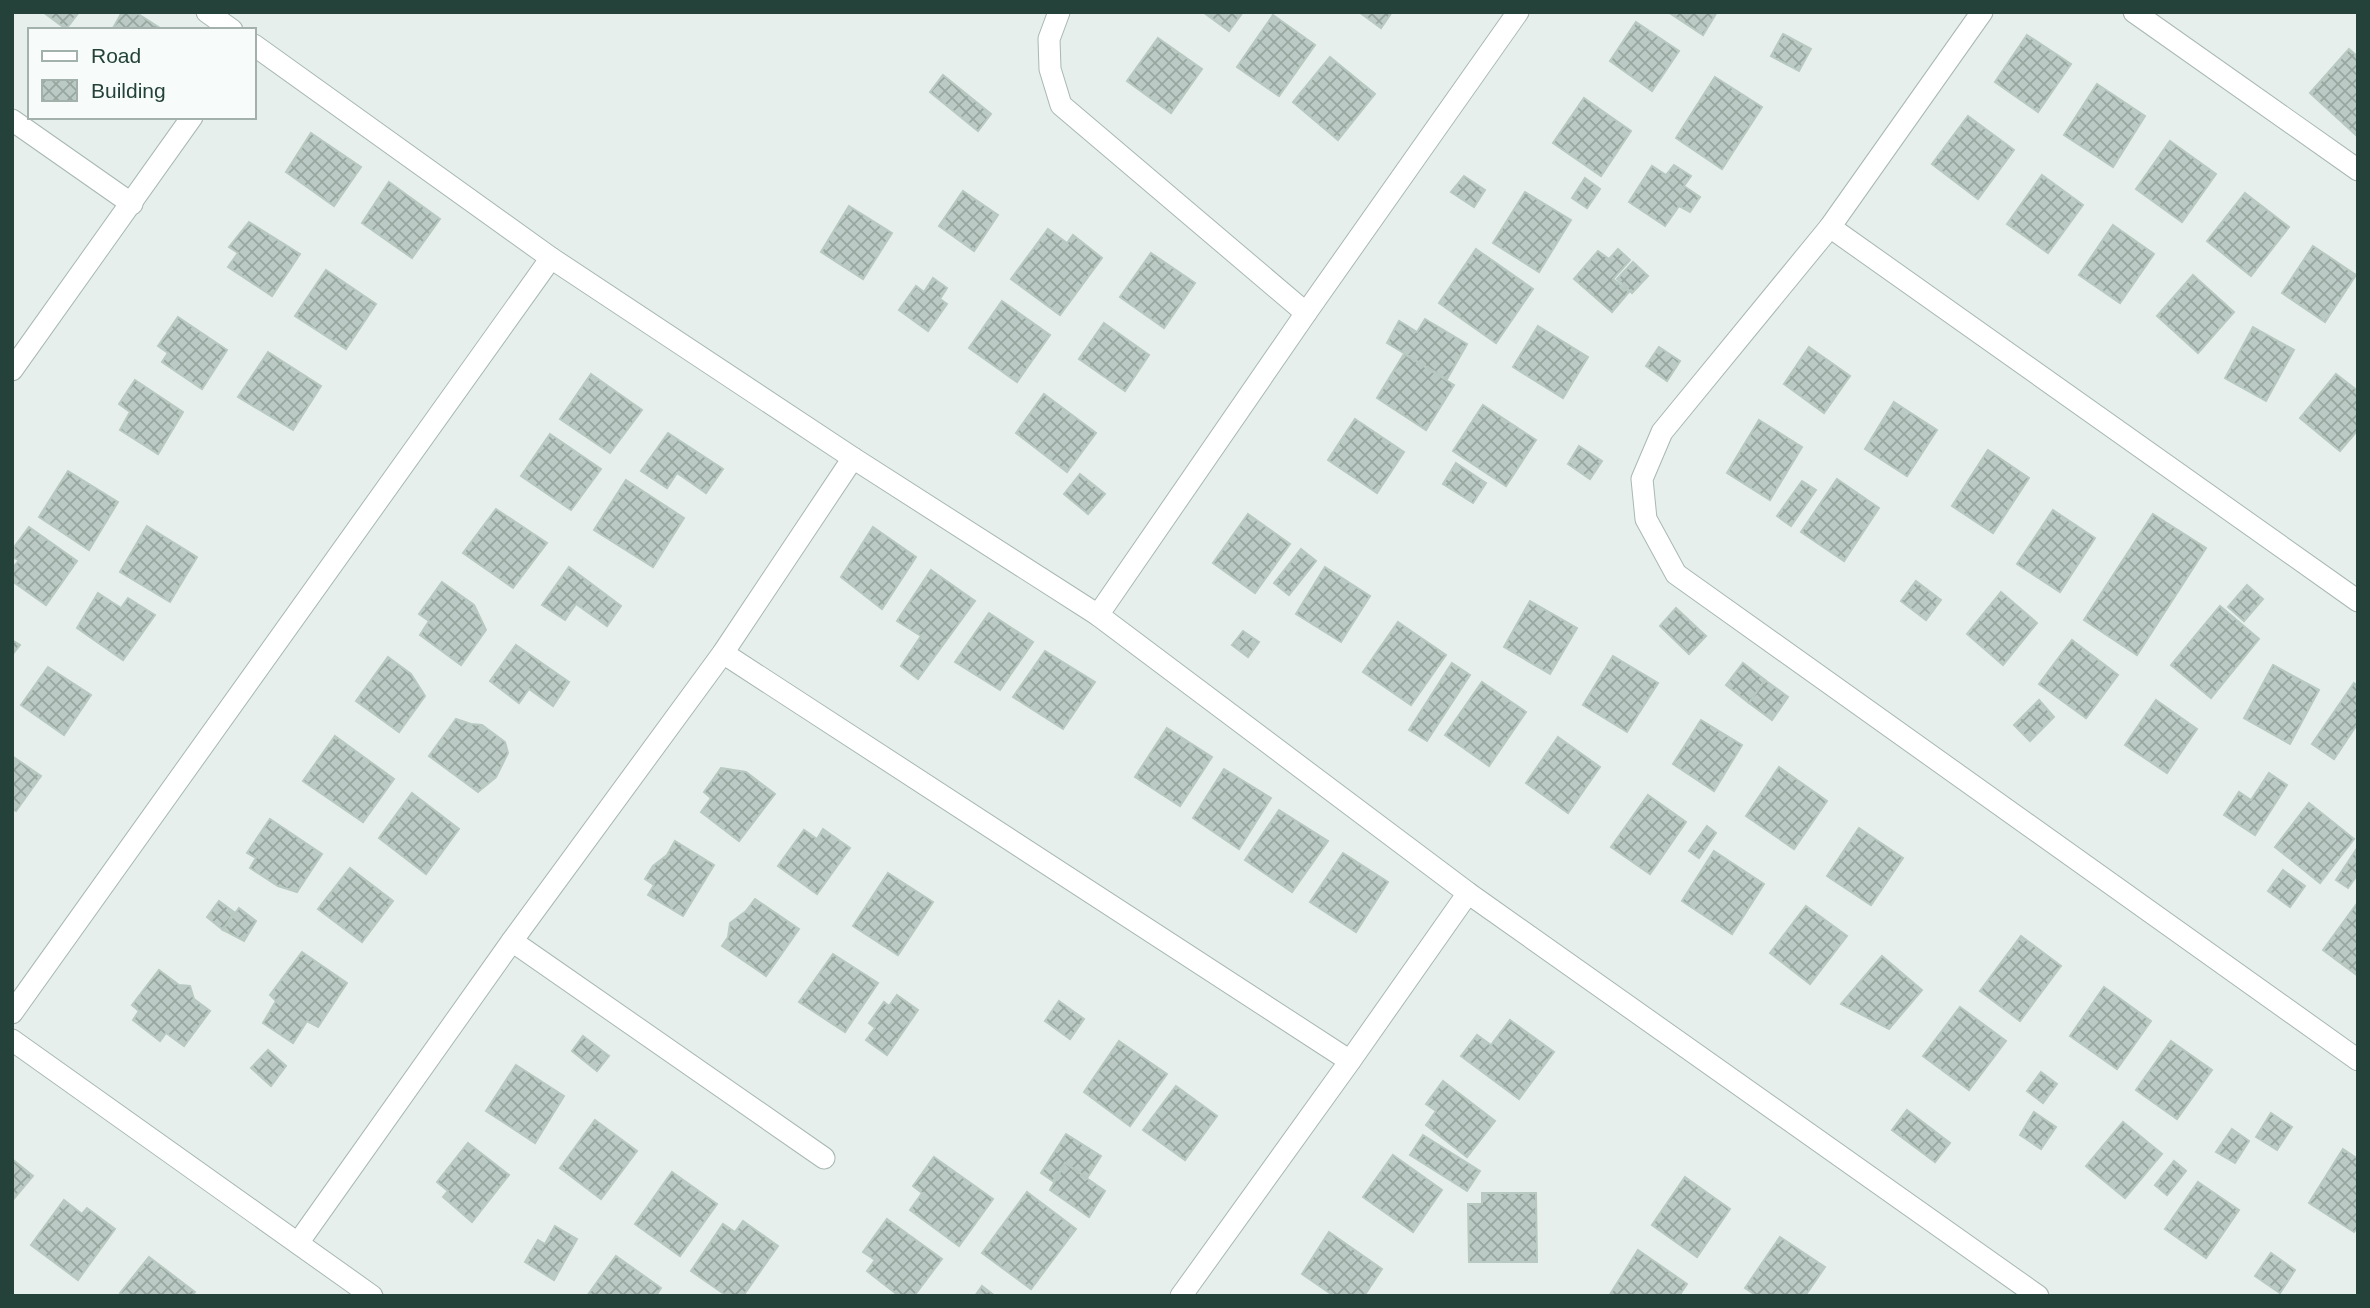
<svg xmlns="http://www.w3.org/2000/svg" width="2370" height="1308" viewBox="0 0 2370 1308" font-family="Helvetica,sans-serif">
	<defs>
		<pattern id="building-cross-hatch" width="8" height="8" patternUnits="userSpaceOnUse" patternTransform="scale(1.75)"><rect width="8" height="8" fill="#bbcac4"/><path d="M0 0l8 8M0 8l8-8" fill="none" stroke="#98a6a0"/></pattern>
	</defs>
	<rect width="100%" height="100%" fill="#e6efeb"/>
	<g fill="url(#building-cross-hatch)" stroke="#b8c9c2" stroke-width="2">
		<path d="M43 12H79L66 29Z"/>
		<path d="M122 12H135L163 30H112Z"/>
		<path d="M1203 12H1243L1229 31Z"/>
		<path d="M1359 12H1392L1381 28Z"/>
		<path d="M1668 12H1717L1703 35Z"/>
		<path d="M1273 15 1315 45 1279 96 1237 67Z"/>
		<path d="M1636 22 1679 51 1652 91 1610 61Z"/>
		<path d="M1783 34 1811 49 1799 71 1771 56Z"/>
		<path d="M2027 35 2071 64 2038 112 1995 82Z"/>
		<path d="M1158 38 1202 69 1171 113 1127 81Z"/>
		<path d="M2349 49 2358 57V137L2310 93Z"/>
		<path d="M1330 57 1375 94 1338 140 1293 102Z"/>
		<path d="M943 75 991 114 978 131 930 92Z"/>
		<path d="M1715 77 1762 107 1722 169 1676 138Z"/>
		<path d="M2097 84 2145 116 2113 167 2064 135Z"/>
		<path d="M1584 98 1631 131 1601 176 1553 143Z"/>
		<path d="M1968 116 2014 150 1978 199 1932 164Z"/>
		<path d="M311 133 361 167 334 206 286 172Z"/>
		<path d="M2170 141 2216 174 2182 222 2136 189Z"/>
		<path d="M1674 165 1691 176 1684 186 1700 197 1690 212 1679 206 1665 226 1629 202 1652 166 1666 175Z"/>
		<path d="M2042 175 2083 205 2048 253 2007 224Z"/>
		<path d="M1464 176 1485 190 1474 207 1451 192Z"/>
		<path d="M1585 178 1600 189 1587 208 1572 198Z"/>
		<path d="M389 182 440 219 412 258 362 223Z"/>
		<path d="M963 191 998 215 974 251 939 226Z"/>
		<path d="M1525 192 1571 220 1539 272 1493 243Z"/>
		<path d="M2245 193 2289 227 2251 276 2207 241Z"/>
		<path d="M849 206 892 233 863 279 821 252Z"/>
		<path d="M249 222 300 254 272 296 228 267 238 253 229 247Z"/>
		<path d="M2113 225 2154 254 2120 303 2079 275Z"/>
		<path d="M1048 229 1067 243 1073 235 1102 258 1060 315 1011 279Z"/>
		<path d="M2313 246 2356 275 2325 322 2282 293Z"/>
		<path d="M1476 249 1533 289 1496 343 1439 303Z"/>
		<path d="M1618 249 1630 260 1613 279 1629 292 1612 312 1574 279 1598 251 1609 259Z"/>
		<path d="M1151 253 1195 283 1164 328 1120 297Z"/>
		<path d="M1633 262 1648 276 1632 293 1617 279Z"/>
		<path d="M326 270 376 304 346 349 295 316Z"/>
		<path d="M2193 275 2234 312 2198 353 2157 316Z"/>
		<path d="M933 278 947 288 940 299 947 304 928 331 899 310 916 286 924 292Z"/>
		<path d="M1002 301 1050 335 1017 382 969 348Z"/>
		<path d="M178 317 227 350 202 389 162 362 168 353 158 346Z"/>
		<path d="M1425 319 1467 344 1447 379 1387 343 1399 321 1417 332Z"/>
		<path d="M1104 323 1149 355 1125 391 1079 359Z"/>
		<path d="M1538 326 1588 357 1563 398 1513 367Z"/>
		<path d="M2253 327 2294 350 2266 401 2225 378Z"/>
		<path d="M1659 347 1680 361 1667 381 1646 366Z"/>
		<path d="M1809 347 1850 376 1824 413 1784 384Z"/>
		<path d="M268 352 321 386 293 430 238 397Z"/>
		<path d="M1404 354 1454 385 1426 430 1377 398Z"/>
		<path d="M591 374 642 410 610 453 560 419Z"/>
		<path d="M2336 374 2358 391V430L2340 451 2300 418Z"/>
		<path d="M135 380 183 412 158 454 120 430 130 412 119 404Z"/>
		<path d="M1044 394 1096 433 1067 472 1016 433Z"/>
		<path d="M1894 402 1937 430 1907 476 1865 449Z"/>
		<path d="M1483 405 1536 440 1506 486 1453 451Z"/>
		<path d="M1355 419 1404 452 1377 493 1328 460Z"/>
		<path d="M1759 420 1802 447 1770 500 1727 473Z"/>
		<path d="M668 433 723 469 706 493 677 473 667 488 641 471Z"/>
		<path d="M550 434 601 469 571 510 521 476Z"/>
		<path d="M1579 446 1602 461 1590 479 1568 464Z"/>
		<path d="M1988 450 2029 478 1993 533 1952 506Z"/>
		<path d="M1456 463 1486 483 1473 503 1443 484Z"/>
		<path d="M68 471 118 502 89 550 39 517Z"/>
		<path d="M1080 474 1105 494 1088 514 1064 494Z"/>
		<path d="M1837 479 1879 508 1844 561 1801 532Z"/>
		<path d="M626 480 684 518 653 567 594 530Z"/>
		<path d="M1802 481 1816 490 1791 526 1777 516Z"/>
		<path d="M496 509 547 543 513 588 463 553Z"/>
		<path d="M2053 510 2095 538 2060 592 2017 564Z"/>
		<path d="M1248 514 1290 544 1255 593 1213 563Z"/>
		<path d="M2153 514 2206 548 2137 655 2084 620Z"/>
		<path d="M147 526 197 557 170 602 120 572Z"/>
		<path d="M29 527 77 561 46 605 12 581V569L19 560 12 557V550Z"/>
		<path d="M873 527 916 557 882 609 841 577Z"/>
		<path d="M1301 549 1316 561 1289 595 1274 583Z"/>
		<path d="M569 567 621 606 607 626 576 604 565 620 542 605Z"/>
		<path d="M1325 567 1370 596 1341 642 1296 614Z"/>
		<path d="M931 570 975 601 918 679 901 666 921 636 897 621Z"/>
		<path d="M1916 581 1941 600 1926 620 1901 601Z"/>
		<path d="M442 582 474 605 486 630 461 665 420 635 429 621 419 614Z"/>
		<path d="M2247 585 2263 599 2244 621 2228 607Z"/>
		<path d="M2001 592 2037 623 2003 665 1967 634Z"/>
		<path d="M98 593 121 608 128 598 155 615 123 660 77 628Z"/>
		<path d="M1530 601 1577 628 1550 674 1504 647Z"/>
		<path d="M2220 606 2259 639 2211 698 2171 665Z"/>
		<path d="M1676 608 1706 636 1689 654 1660 626Z"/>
		<path d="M989 613 1033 642 1000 690 955 662Z"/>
		<path d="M1398 622 1446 655 1411 705 1363 672Z"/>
		<path d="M1243 631 1259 642 1248 657 1232 645Z"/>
		<path d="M12 640 20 645 12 655Z"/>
		<path d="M2072 640 2118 675 2086 718 2039 684Z"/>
		<path d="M516 645 569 682 553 706 529 689 519 703 490 681Z"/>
		<path d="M1045 651 1095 682 1063 729 1013 697Z"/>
		<path d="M1613 656 1658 683 1627 732 1583 705Z"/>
		<path d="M388 657 411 674 425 696 399 732 356 701Z"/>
		<path d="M1452 663 1470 675 1427 741 1409 730Z"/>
		<path d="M1743 663 1765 680 1749 703 1726 685Z"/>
		<path d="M2273 665 2319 690 2290 744 2244 718Z"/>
		<path d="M48 667 91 695 64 735 21 705Z"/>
		<path d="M1765 680 1788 697 1772 720 1749 703Z"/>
		<path d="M1482 682 1526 712 1489 766 1445 735Z"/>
		<path d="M2354 683 2358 686V723L2334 759 2312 744Z"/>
		<path d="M2039 700 2054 717 2030 741 2014 725Z"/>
		<path d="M2156 700 2197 729 2167 773 2125 745Z"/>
		<path d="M456 719 471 724 482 725 505 742 508 753 496 777 478 792 429 756Z"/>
		<path d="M1701 720 1742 745 1714 791 1673 764Z"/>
		<path d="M1167 728 1212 757 1180 806 1135 777Z"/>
		<path d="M335 736 394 779 363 822 303 781Z"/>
		<path d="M1558 737 1600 767 1568 813 1526 783Z"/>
		<path d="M12 756 41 776 16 811 12 809Z"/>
		<path d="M1779 767 1827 801 1794 849 1746 816Z"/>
		<path d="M721 768 746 772 775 794 739 841 701 812 711 798 704 792Z"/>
		<path d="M1224 769 1271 798 1239 849 1193 818Z"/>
		<path d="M2269 773 2287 785 2255 835 2224 815 2239 792 2251 800Z"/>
		<path d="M412 793 459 829 426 874 379 838Z"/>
		<path d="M1648 795 1686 822 1650 874 1611 847Z"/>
		<path d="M2309 803 2354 839 2320 883 2275 847Z"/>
		<path d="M1279 810 1328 841 1292 892 1245 860Z"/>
		<path d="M270 819 322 854 297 892 278 886 250 868 256 858 247 853Z"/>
		<path d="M1707 826 1716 833 1699 858 1689 851Z"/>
		<path d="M1859 828 1903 858 1871 905 1827 876Z"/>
		<path d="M823 829 850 848 817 894 778 866 804 830 817 839Z"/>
		<path d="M675 841 714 865 683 916 648 895 654 885 645 879 653 866 667 855Z"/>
		<path d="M2356 850 2358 874 2348 888 2336 880Z"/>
		<path d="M1714 851 1764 884 1732 934 1682 901Z"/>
		<path d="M1343 853 1388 882 1356 932 1310 902Z"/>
		<path d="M350 868 393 901 362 942 318 909Z"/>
		<path d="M2283 870 2305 886 2290 907 2268 891Z"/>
		<path d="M888 873 933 902 898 955 853 926Z"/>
		<path d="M755 899 799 929 766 976 722 946 728 937 730 923 746 911Z"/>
		<path d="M219 901 234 912 223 930 207 917Z"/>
		<path d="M2358 902V976L2323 950Z"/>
		<path d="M1806 906 1847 936 1810 984 1770 953Z"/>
		<path d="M239 908 256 921 244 941 223 930Z"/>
		<path d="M2021 936 2061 966 2020 1021 1980 991Z"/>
		<path d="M302 952 347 983 318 1027 307 1021 293 1043 263 1023 276 1001 270 995Z"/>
		<path d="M833 954 878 983 845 1032 799 1002Z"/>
		<path d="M1882 956 1922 990 1889 1029 1841 1004Z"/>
		<path d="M159 970 179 985 190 986 194 999 210 1011 184 1046 166 1033 160 1041 133 1020 139 1011 132 1005Z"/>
		<path d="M2104 987 2151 1021 2117 1069 2070 1036Z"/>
		<path d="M897 995 918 1010 887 1055 866 1040 875 1028 869 1023 884 1002 889 1006Z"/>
		<path d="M1059 1001 1084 1019 1070 1039 1045 1021Z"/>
		<path d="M1960 1007 2006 1041 1969 1090 1923 1056Z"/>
		<path d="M1510 1020 1554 1052 1519 1099 1461 1056 1477 1035 1491 1045Z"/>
		<path d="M583 1036 609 1056 597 1071 572 1051Z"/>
		<path d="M1119 1041 1167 1074 1130 1126 1084 1092Z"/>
		<path d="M2171 1041 2212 1070 2177 1119 2136 1090Z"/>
		<path d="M268 1050 286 1066 271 1086 251 1068Z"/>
		<path d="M516 1065 564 1096 535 1143 486 1111Z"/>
		<path d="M2041 1072 2057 1084 2043 1103 2027 1091Z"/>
		<path d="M1443 1081 1495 1121 1467 1157 1426 1125 1436 1111 1426 1104Z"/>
		<path d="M1176 1086 1217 1116 1185 1160 1143 1130Z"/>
		<path d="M1907 1110 1950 1143 1935 1162 1892 1130Z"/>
		<path d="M2034 1112 2056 1127 2041 1149 2020 1135Z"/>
		<path d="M2271 1113 2292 1127 2277 1150 2256 1137Z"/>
		<path d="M595 1120 637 1151 601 1199 560 1168Z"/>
		<path d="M2123 1122 2162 1154 2125 1198 2086 1166Z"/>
		<path d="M2232 1129 2249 1141 2235 1163 2216 1152Z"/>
		<path d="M1066 1134 1101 1156 1087 1178 1065 1163 1053 1181 1041 1173Z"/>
		<path d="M1423 1135 1480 1171 1467 1191 1410 1155Z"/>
		<path d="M468 1143 509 1175 472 1222 443 1197 448 1191 437 1182Z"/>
		<path d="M2343 1149 2358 1159V1227L2354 1232 2309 1203Z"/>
		<path d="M1393 1155 1442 1190 1413 1232 1363 1197Z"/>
		<path d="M934 1157 993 1199 959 1246 910 1210 922 1193 913 1186Z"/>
		<path d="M12 1159 33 1176 12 1201Z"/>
		<path d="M2174 1161 2186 1171 2167 1195 2155 1185Z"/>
		<path d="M1065 1163 1105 1191 1089 1217 1050 1190Z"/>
		<path d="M672 1172 717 1204 680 1256 635 1224Z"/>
		<path d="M1685 1177 1730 1209 1697 1257 1652 1225Z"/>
		<path d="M2198 1182 2239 1210 2206 1258 2165 1229Z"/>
		<path d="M1027 1192 1076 1229 1031 1289 982 1253Z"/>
		<path d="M1482 1193H1536L1537 1262H1469L1468 1204H1482Z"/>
		<path d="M64 1200 82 1214 87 1208 115 1229 78 1280 31 1245Z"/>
		<path d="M887 1219 942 1259 914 1296H899L867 1271 875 1260 863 1252Z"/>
		<path d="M743 1221 778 1246 743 1296H727L691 1271 723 1224 735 1232Z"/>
		<path d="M555 1226 577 1239 554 1280 525 1262 538 1240 545 1244Z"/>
		<path d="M1329 1232 1382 1269 1364 1296H1334L1302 1274Z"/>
		<path d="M1780 1237 1825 1267 1805 1296H1757L1745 1288Z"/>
		<path d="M1638 1250 1687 1284 1679 1296H1609Z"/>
		<path d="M2271 1253 2295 1270 2280 1293 2255 1276Z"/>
		<path d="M616 1256 661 1288 656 1296H587Z"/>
		<path d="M149 1257 195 1292 191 1296H124L120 1293Z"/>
		<path d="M982 1286 995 1296H975Z"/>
	</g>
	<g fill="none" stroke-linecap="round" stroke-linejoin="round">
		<defs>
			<g id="minor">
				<path d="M207 12 232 30"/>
				<path d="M1059 12 1049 39 1050 69 1061 105 1306 313"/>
				<path d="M2134 12 2358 170"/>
				<path d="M254 45 551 258 853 458 1098 615 1468 893 2038 1296"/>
				<path d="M12 120 132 204"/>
				<path d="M1830 227 1982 12"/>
				<path d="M12 370 192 117"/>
				<path d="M2358 601 1830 227 1662 432 1642 479 1646 519 1676 574 2358 1060"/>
				<path d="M1098 615 1306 313 1518 12"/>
				<path d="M723 653 1350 1061"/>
				<path d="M512 941 824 1158"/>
				<path d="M12 1013 551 258"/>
				<path d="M12 1040 372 1296"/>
				<path d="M298 1243 512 941 723 653 853 458"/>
				<path d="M1181 1296 1350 1061 1468 893"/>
			</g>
		</defs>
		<use href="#minor" stroke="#a8b8b2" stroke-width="23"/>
		<use href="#minor" stroke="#fff" stroke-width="21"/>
	</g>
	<rect width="2370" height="1308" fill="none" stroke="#24423a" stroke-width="28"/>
	<rect x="28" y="28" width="228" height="91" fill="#f7fbf9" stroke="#a3b1ad" stroke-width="2"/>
	<rect x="42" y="51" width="35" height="10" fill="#ffffff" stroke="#a3b1ad" stroke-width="2"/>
	<text x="91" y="63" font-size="21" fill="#24423a">Road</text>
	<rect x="42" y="80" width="35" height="21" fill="url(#building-cross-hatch)" stroke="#a3b1ad" stroke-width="2"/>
	<text x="91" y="98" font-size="21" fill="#24423a">Building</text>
</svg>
